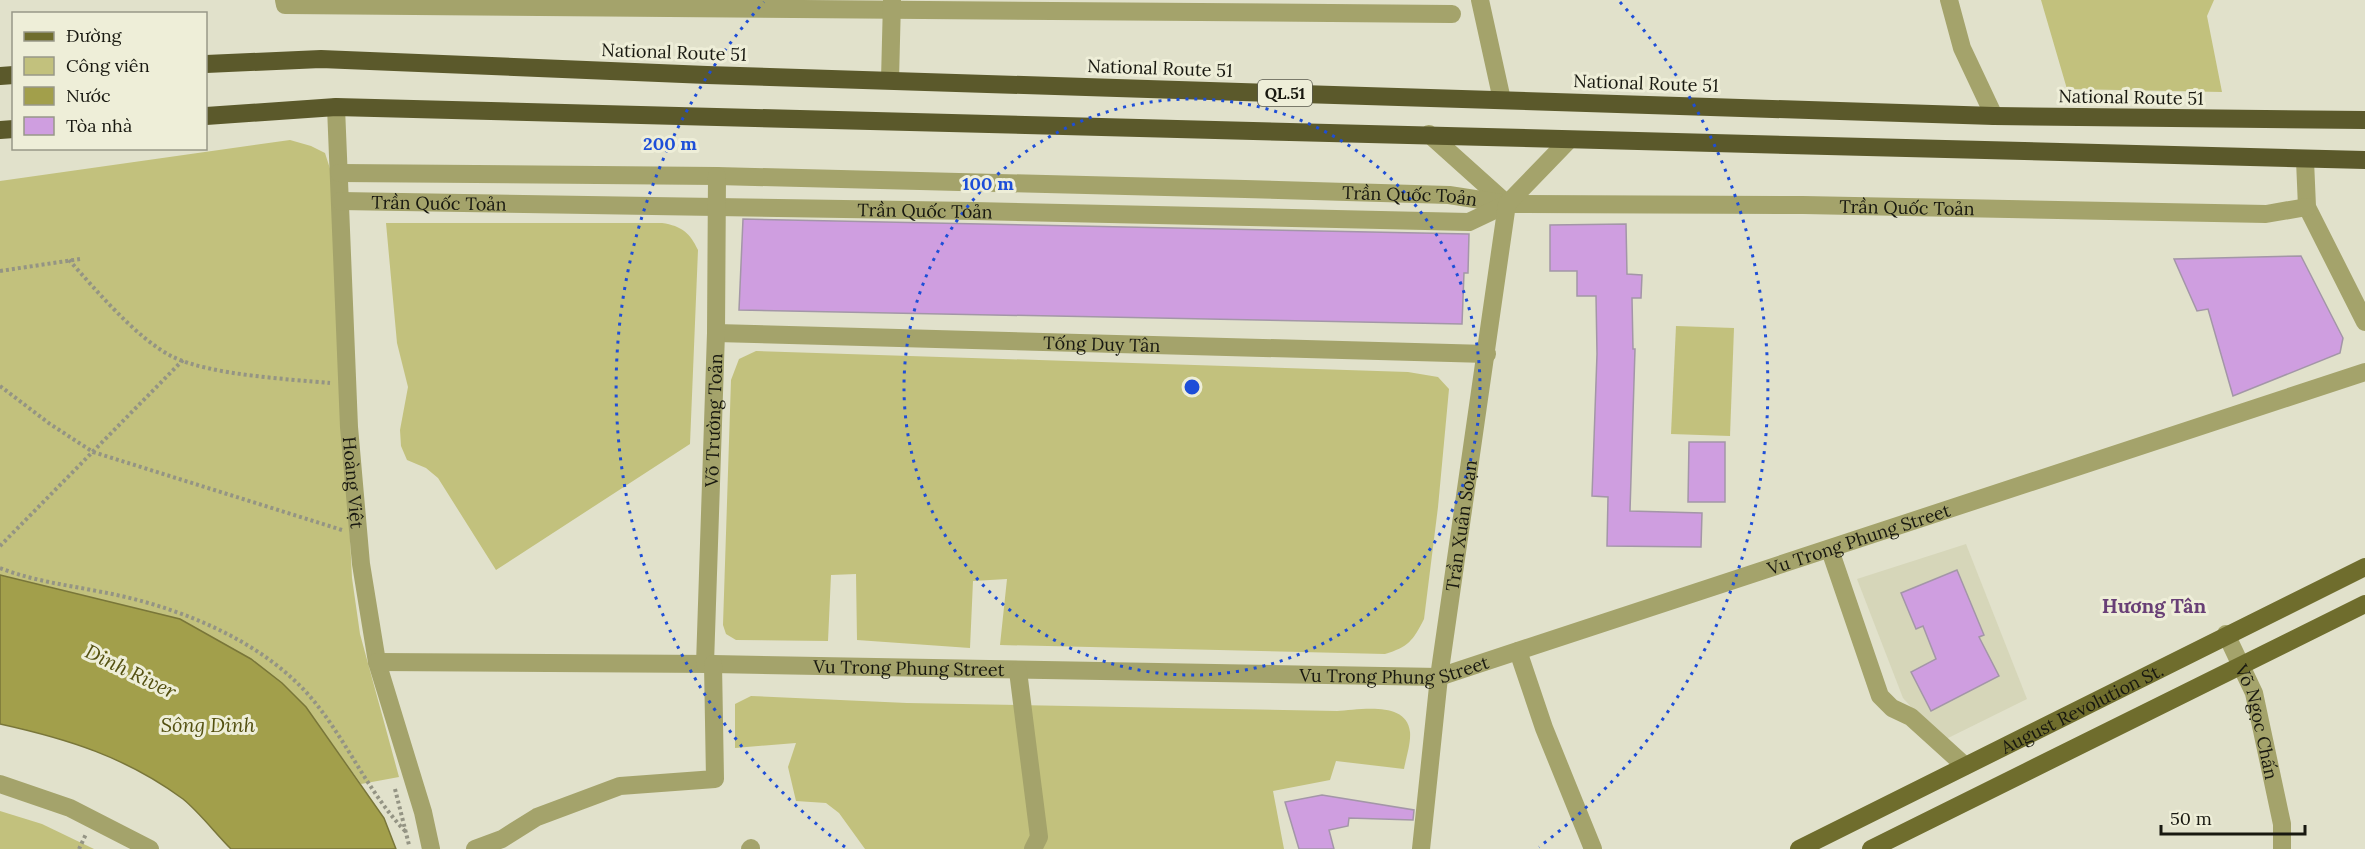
<svg xmlns="http://www.w3.org/2000/svg" width="2365" height="849" viewBox="0 0 2365 849" font-family="Lora,serif">
	<rect width="100%" height="100%" fill="#e1e1cb"/>
	<path fill="#d6d6b9" d="M1966 544 2027 699 1942 741 1903 698 1857 579Z"/>
	<g fill="#c2c17d">
		<path d="M2041 0H2214L2207 16 2222 92 2067 89Z"/>
		<path d="M290 140 311 146 325 153 332 175 352 578 360 634 399 777 361 784 306 707 282 683 251 659 180 619 0 575V181Z"/>
		<path d="M386 223H662C682 226 690 233 698 250L690 444 496 570 438 478 426 468 407 460 401 446 400 430 408 387 397 343Z"/>
		<path d="M1676 326 1734 328 1730 436 1671 434Z"/>
		<path d="M756 351 1408 372 1438 377 1449 389 1438 507 1424 619C1413 641 1408 647 1385 654L1000 645 1007 579 973 581 970 648 857 640 856 574 831 575 828 641 736 640 726 634 723 625 731 380 739 359Z"/>
		<path d="M751 696 907 703 1337 711C1358 710 1407 700 1410 732 1411 743 1406 758 1404 769L1336 761 1330 780 1273 791 1284 849H865L839 813 826 803 796 801 788 767 796 743 735 748V704Z"/>
		<path d="M0 811 42 824 94 849H0Z"/>
	</g>
	<path fill="#a29f4b" stroke="#797639" stroke-width="1.5" d="M0 575 180 619 251 659 282 683 306 707 384 818 396 849H231C216 834 199 812 183 799 126 757 68 739 0 724Z"/>
	<g fill="#cf9ee0" stroke="#a396a7" stroke-width="1.5">
		<path d="M743 219 1469 234 1468 273H1464L1462 324 739 310Z"/>
		<path d="M1626 224 1627 274 1642 275 1641 298H1632L1633 349H1635L1630 511 1702 513 1701 547 1607 546 1608 497 1592 496 1597 354 1596 296H1577V271H1550V225Z"/>
		<path d="M2301 256 2343 338 2340 353 2233 396 2208 309 2197 311 2174 259Z"/>
		<path d="M1689 442H1725V502H1688Z"/>
		<path d="M1957 570 1984 635 1979 637 1999 676 1931 711 1911 672 1936 659 1923 626 1916 629 1901 593Z"/>
		<path d="M1322 795 1414 810 1413 820 1349 818 1348 826 1329 830 1334 849H1299L1285 802Z"/>
	</g>
	<g fill="none" stroke-linecap="round" stroke-linejoin="round">
		<g stroke="#949484" stroke-width="4" stroke-dasharray="3 3" stroke-linecap="butt">
			<path d="M69 260C96 290 137 339 173 357 211 375 287 379 330 383"/>
			<path d="M0 271 80 259"/>
			<path d="M0 386 50 424 93 452 342 530"/>
			<path d="M0 546 183 360"/>
			<path d="M0 568C33 581 67 585 102 592 177 606 263 640 313 700 347 741 368 792 405 831"/>
			<path d="M395 789 409 845"/>
			<path d="M79 849 86 834"/>
		</g>
		<g stroke="#a4a36b" stroke-width="18">
			<path d="M284 0 285 5 1452 14"/>
			<path d="M1480 0 1502 100"/>
			<path d="M1949 0 1962 48 1994 116"/>
			<path d="M890 80 892 1"/>
			<path id="s1" d="M336 107 349 427 361 564 377 662 423 812 431 849"/>
			<path d="M1429 134 1507 204"/>
			<path d="M2305 160 2307 207 2365 322"/>
			<path id="s2" d="M339 173 717 176 1245 189 1449 195 1507 204 1803 205 2266 214 2307 207"/>
			<path id="s3" d="M340 201 974 211 1469 222 1507 204"/>
			<path id="s4" d="M716 333 1487 354"/>
			<path d="M1830 550 1880 696 1892 708 1911 717 1965 766"/>
			<path id="s5" d="M2226 634 2254 693 2282 824V849"/>
			<path d="M1518 651 1544 728 1593 849"/>
			<path id="s6" d="M377 662 713 664 1439 677 2365 372"/>
			<path id="s7" d="M705 664 716 333 717 176"/>
			<path d="M1018 671 1039 837 1033 849"/>
			<path d="M0 784 70 808 150 849"/>
			<path d="M475 849 502 839 537 817 620 786 715 779 713 664"/>
			<path d="M750 849 751 848"/>
			<path id="s8" d="M1421 849 1439 677 1507 204 1569 140"/>
		</g>
		<g stroke="#6f6d2d" stroke-width="18">
			<path id="s9" d="M1799 849 2365 567"/>
			<path d="M1871 849 2365 604"/>
		</g>
		<g stroke="#5b592b" stroke-width="18">
			<path d="M206 64 321 59 707 75 1994 116 2365 120"/>
			<path d="M0 76 14 75"/>
			<path d="M206 116 336 107 2365 160"/>
			<path d="M0 130 14 129"/>
		</g>
	</g>
	<g fill="none" stroke="#1d4ed8" stroke-width="3" stroke-dasharray="3 6">
		<circle cx="1192" cy="387" r="288"/>
		<path d="M845 847A576 576 0 0 1 764 2M1620 2A576 576 0 0 1 1539 847"/>
	</g>
	<g text-anchor="middle" dominant-baseline="central" stroke-width="6" stroke-linejoin="round" paint-order="stroke">
		<rect fill="#eeeed8" stroke="#58584c" stroke-width="1.5" x="1258" y="80" width="54" height="26" rx="4.5"/>
		<g font-size="16" font-weight="bold" fill="#181810">
			<text x="1285" y="93">QL.51</text>
		</g>
		<g font-size="18" fill="#181810" stroke="#eeeed8">
			<text transform="translate(674 52) rotate(2)">National Route 51</text>
			<text transform="translate(1160 68) rotate(2)">National Route 51</text>
			<text transform="translate(1646 83) rotate(2)">National Route 51</text>
			<text transform="translate(2131 97) rotate(1)">National Route 51</text>
			<text stroke="none"><textPath href="#s2" startOffset="1071">Trần Quốc Toản</textPath></text>
			<text stroke="none"><textPath href="#s3" startOffset="99">Trần Quốc Toản</textPath></text>
			<text stroke="none"><textPath href="#s2" startOffset="1569">Trần Quốc Toản</textPath></text>
			<text stroke="none"><textPath href="#s3" startOffset="585">Trần Quốc Toản</textPath></text>
			<text stroke="none"><textPath href="#s4" startOffset="386">Tống Duy Tân</textPath></text>
			<text stroke="none"><textPath href="#s7" startOffset="244">Võ Trường Toản</textPath></text>
			<text stroke="none"><textPath href="#s1" startOffset="376">Hoàng Việt</textPath></text>
			<text stroke="none"><textPath href="#s8" startOffset="326">Trần Xuân Soạn</textPath></text>
			<text stroke="none"><textPath href="#s6" startOffset="1504">Vu Trong Phung Street</textPath></text>
			<text stroke="none"><textPath href="#s6" startOffset="1018">Vu Trong Phung Street</textPath></text>
			<text stroke="none"><textPath href="#s6" startOffset="532">Vu Trong Phung Street</textPath></text>
			<text stroke="none"><textPath href="#s9" startOffset="316">August Revolution St.</textPath></text>
			<text stroke="none"><textPath href="#s5" startOffset="94">Võ Ngọc Chấn</textPath></text>
		</g>
		<g font-size="20" font-weight="bold" fill="#683f76" stroke="#eeeed8">
			<text x="2154" y="605">Hương Tân</text>
		</g>
		<g font-size="20" font-style="italic" fill="#535010" stroke="#eeeed8">
			<text transform="translate(131 671) rotate(26)">Dinh River</text>
			<text x="208" y="724">Sông Dinh</text>
		</g>
	</g>
	<circle cx="1192" cy="387" r="9" fill="#1d4ed8" stroke="#eeeed8" stroke-width="3"/>
	<g font-size="18" text-anchor="middle" font-weight="bold" fill="#1d4ed8" stroke="#eeeed8" stroke-width="6" stroke-linejoin="round" paint-order="stroke">
		<text x="670" y="150">200 m</text>
		<text x="988" y="190">100 m</text>
	</g>
	<rect x="12" y="12" width="195" height="138" fill="#eeeed8" stroke="#989888" stroke-width="1.5"/>
	<rect x="24" y="32" width="30" height="9" fill="#6f6d2d" stroke="#989888" stroke-width="1.5"/>
	<text x="66" y="42" font-size="18" fill="#181810">Đường</text>
	<rect x="24" y="57" width="30" height="18" fill="#c2c17d" stroke="#989888" stroke-width="1.5"/>
	<text x="66" y="72" font-size="18" fill="#181810">Công viên</text>
	<rect x="24" y="87" width="30" height="18" fill="#a29f4b" stroke="#989888" stroke-width="1.5"/>
	<text x="66" y="102" font-size="18" fill="#181810">Nước</text>
	<rect x="24" y="117" width="30" height="18" fill="#cf9ee0" stroke="#989888" stroke-width="1.5"/>
	<text x="66" y="132" font-size="18" fill="#181810">Tòa nhà</text>
	<path d="M2161 825v9h144v-9" fill="none" stroke="#181810" stroke-width="3"/>
	<text x="2170" y="825" font-size="18" fill="#181810" stroke="#eeeed8" stroke-width="4.5" paint-order="stroke">50 m</text>
</svg>
